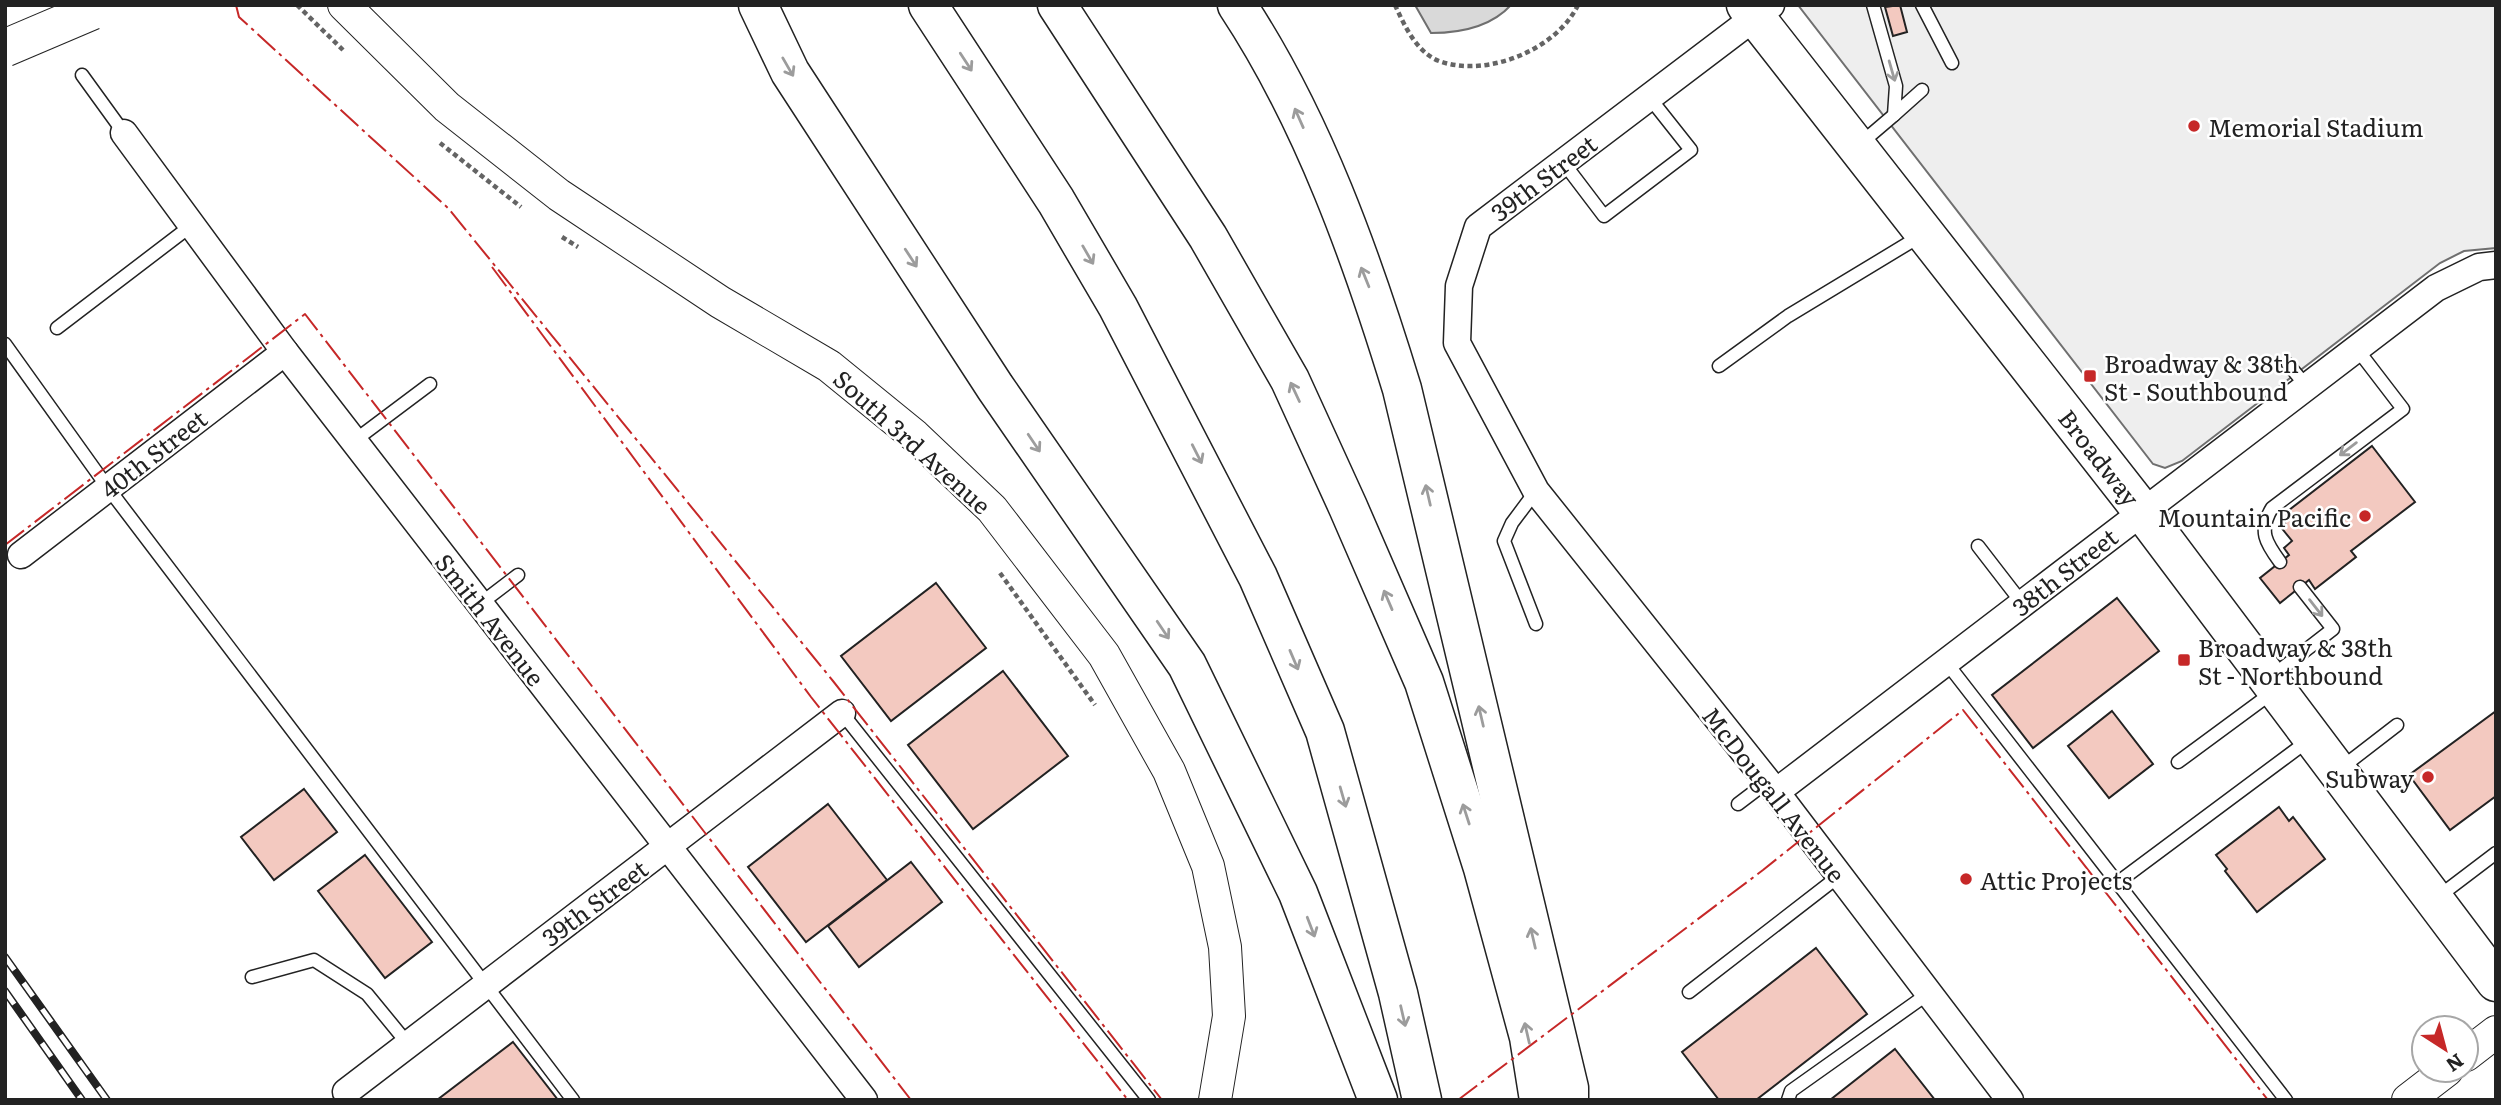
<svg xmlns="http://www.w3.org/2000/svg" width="2501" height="1105" viewBox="0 0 2501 1105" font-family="Literata,serif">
	<rect width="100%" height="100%" fill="#fff"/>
	<path fill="#eee" stroke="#6f6f6f" stroke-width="2" d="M1798 5H2496V248L2464 251 2440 263 2182 461 2165 468 2153 464Z"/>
	<path fill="#d9d9d9" stroke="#6f6f6f" stroke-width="2" d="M1415 5H1511C1491 27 1459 33 1431 33Z"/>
	<g fill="#f3c9c0" stroke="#222" stroke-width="2">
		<path d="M1900 5 1907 32 1893 36 1885 7Z"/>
		<path d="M2372 446 2415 502 2351 551 2356 557 2315 589 2309 580 2280 603 2260 578 2289 555 2284 548 2292 541 2280 526 2285 523 2280 517Z"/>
		<path d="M936 583 986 648 891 721 841 656Z"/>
		<path d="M2117 598 2159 651 2033 748 1992 695Z"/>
		<path d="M1003 671 1068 756 973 829 908 745Z"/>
		<path d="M2112 711 2153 764 2109 798 2068 746Z"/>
		<path d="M2496 711V796L2450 830 2409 775Z"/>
		<path d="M304 789 337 832 274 880 241 837Z"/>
		<path d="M828 804 887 880 806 942 748 867Z"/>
		<path d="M2279 807 2289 821 2293 817 2325 859 2257 912 2225 871 2227 869 2216 855Z"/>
		<path d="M365 855 432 942 385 978 318 891Z"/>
		<path d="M911 862 942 902 859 967 828 926Z"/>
		<path d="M1816 948 1867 1014 1756 1100H1719L1682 1052Z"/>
		<path d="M513 1042 558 1100H437Z"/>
		<path d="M1895 1049 1935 1100H1830Z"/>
	</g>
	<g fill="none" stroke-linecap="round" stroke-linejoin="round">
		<defs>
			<g id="service">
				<path d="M1873 5 1896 86 1894 115 1922 90"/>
				<path d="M1922 5 1952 63"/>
				<path d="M82 75 124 133"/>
				<path d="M1860 144 1894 115"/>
				<path d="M1563 162 1604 216 1691 150 1649 97"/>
				<path d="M57 328 192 225"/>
				<path d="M5 344 108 488 573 1100"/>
				<path d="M2288 364 2307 387"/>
				<path d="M1719 366 1788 316 1922 235"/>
				<path d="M354 441 430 384"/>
				<path d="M1978 546 2022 603"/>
				<path d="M2280 562C2266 543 2258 531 2272 508L2403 409 2357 349"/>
				<path d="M480 604 518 575"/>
				<path d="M1536 624 1504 541 1512 523 1536 491"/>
				<path d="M1946 662 2286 1100"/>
				<path d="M2271 677 2333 629 2300 587"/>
				<path d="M842 713 1149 1100"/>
				<path d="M2178 762 2273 692"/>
				<path d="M2340 769 2397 725"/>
				<path d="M1738 804 1767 782"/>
				<path d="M2117 883 2309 740"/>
				<path d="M2438 897 2496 853"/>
				<path d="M252 977 314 960 367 994 408 1044"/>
				<path d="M1689 992 1839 876"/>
				<path d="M1788 1100 1791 1091 1929 993"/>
			</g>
			<g id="minor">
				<path d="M1771 5 1478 227 1459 286 1457 343 1536 491 1776 792 2010 1100"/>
				<path d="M124 133 285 352 864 1100"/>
				<path d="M21 555 285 352"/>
				<path d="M1776 792 2436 288 2479 267 2496 265"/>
				<path d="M346 1092 842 713"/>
			</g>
			<g id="tertiary">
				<path d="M344 5 447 107 559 195 720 302 829 366 915 436 992 509 1104 655 1169 771 1208 866 1225 947 1229 1016 1215 1100"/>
				<path d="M2466 1055 2496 1032"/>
				<path d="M2408 1100 2447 1070"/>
			</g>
			<path id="primary" d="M1746 5 2142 511 2496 982"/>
			<g id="motorway">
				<path d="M758 5 790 72 995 387 1187 665 1298 893 1378 1100"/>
				<path d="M928 5 1056 201 1118 307 1258 577 1325 731 1398 993 1422 1100"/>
				<path d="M1057 5 1208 237 1290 380 1348 507 1424 682 1483 868 1529 1037 1539 1100"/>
				<path d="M1237 5C1313 120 1362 258 1402 389L1569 1088V1100"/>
			</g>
		</defs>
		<use href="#service" stroke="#222" stroke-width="15"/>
		<use href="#minor" stroke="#222" stroke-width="29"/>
		<use href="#tertiary" stroke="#222" stroke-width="34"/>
		<use href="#primary" stroke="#222" stroke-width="41"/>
		<use href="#motorway" stroke="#222" stroke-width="41"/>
		<g stroke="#646464" stroke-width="4.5" stroke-dasharray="5 3.5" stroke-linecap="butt">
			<path d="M297 5 343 50"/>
			<path d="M1395 5C1405 27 1418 55 1442 62 1489 77 1557 49 1578 5"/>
			<path d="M440 143 521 207"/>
			<path d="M562 237 578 247"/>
			<path d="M1000 573 1095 705"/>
		</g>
		<use href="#service" stroke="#fff" stroke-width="12"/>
		<use href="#minor" stroke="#fff" stroke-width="26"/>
		<use href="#tertiary" stroke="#fff" stroke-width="32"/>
		<use href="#primary" stroke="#fff" stroke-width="38"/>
		<use href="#motorway" stroke="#fff" stroke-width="38"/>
		<defs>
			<g id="rail">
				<path d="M5 957 107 1100"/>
				<path d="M5 991 82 1100"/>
			</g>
		</defs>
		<use href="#rail" stroke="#222" stroke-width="8"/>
		<use href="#rail" stroke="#fff" stroke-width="5" stroke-dasharray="16" stroke-linecap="butt"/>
		<defs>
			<path id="secondary-bridge" d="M5 48 92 11"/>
		</defs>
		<use href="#secondary-bridge" stroke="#222" stroke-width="39" stroke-linecap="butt"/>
		<use href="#secondary-bridge" stroke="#fff" stroke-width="37"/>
		<g stroke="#c62828" stroke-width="2" stroke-dasharray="24 5 3.5 5" stroke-linecap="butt">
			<path d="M236 5 239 17 448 208 833 681 1162 1100"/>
			<path d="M492 267 811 697 1128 1100"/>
			<path d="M5 545 305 314 911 1100"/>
			<path d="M1458 1100 1763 870 1963 710 2268 1100"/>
		</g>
	</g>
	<defs><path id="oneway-shaft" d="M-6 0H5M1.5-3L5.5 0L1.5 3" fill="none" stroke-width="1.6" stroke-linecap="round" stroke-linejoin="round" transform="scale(1.75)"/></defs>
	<g stroke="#9c9c9c">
		<use href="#oneway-shaft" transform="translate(966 62) rotate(57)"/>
		<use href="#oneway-shaft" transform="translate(788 67) rotate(60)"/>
		<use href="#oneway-shaft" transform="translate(1892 71) rotate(74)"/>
		<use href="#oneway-shaft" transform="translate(1299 118) rotate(-114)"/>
		<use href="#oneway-shaft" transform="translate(1088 255) rotate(60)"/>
		<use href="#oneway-shaft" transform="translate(911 258) rotate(57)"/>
		<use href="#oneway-shaft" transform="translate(1365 277) rotate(-112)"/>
		<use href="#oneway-shaft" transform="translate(1295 392) rotate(-115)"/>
		<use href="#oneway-shaft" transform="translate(1034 443) rotate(56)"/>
		<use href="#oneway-shaft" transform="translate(2348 449) rotate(143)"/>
		<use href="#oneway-shaft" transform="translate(1197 454) rotate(63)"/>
		<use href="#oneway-shaft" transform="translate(1428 495) rotate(-103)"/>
		<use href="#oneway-shaft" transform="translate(1388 600) rotate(-113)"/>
		<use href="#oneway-shaft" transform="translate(2316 608) rotate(52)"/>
		<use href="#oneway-shaft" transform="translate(1163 630) rotate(56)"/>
		<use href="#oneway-shaft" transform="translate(1294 660) rotate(67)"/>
		<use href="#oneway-shaft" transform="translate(1481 716) rotate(-103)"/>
		<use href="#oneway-shaft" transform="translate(1343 797) rotate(74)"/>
		<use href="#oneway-shaft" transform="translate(1466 814) rotate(-108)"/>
		<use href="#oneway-shaft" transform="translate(1311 927) rotate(69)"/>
		<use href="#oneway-shaft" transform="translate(1533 938) rotate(-103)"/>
		<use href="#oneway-shaft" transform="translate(1403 1016) rotate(77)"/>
		<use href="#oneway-shaft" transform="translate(1527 1033) rotate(-103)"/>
	</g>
	<g fill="#c62828" stroke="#fff" stroke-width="2.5">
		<circle cx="2194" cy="126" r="7"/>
		<rect x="2083" y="369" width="14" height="14" rx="3.5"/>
		<circle cx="2365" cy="516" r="7"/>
		<rect x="2177" y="653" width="14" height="14" rx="3.5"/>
		<circle cx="2428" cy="777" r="7"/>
		<circle cx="1966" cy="879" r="7"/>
	</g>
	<g text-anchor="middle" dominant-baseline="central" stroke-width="5" stroke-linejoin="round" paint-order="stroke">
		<g font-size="24" fill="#222" stroke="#fff" text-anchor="start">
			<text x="2208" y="126">Memorial Stadium</text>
			<text x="2104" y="362">Broadway &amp; 38th<tspan x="2104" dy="28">St - Southbound</tspan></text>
			<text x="2351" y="516" text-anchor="end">Mountain Pacific</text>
			<text x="2198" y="646">Broadway &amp; 38th<tspan x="2198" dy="28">St - Northbound</tspan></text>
			<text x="2414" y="777" text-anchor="end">Subway</text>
			<text x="1980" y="879">Attic Projects</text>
		</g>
		<g font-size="24" fill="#222" stroke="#fff">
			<text transform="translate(1543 177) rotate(-37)">39th Street</text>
			<text transform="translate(913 441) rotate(42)">South 3rd Avenue</text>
			<text transform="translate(153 453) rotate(-38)">40th Street</text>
			<text transform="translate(2100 457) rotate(52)">Broadway</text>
			<text transform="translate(2064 571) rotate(-38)">38th Street</text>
			<text transform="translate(491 619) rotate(52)">Smith Avenue</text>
			<text transform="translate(1775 794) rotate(52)">McDougall Avenue</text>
			<text transform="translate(594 902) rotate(-37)">39th Street</text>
		</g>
	</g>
	<rect width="2501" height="1105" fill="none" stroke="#222222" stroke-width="14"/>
	<g transform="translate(2445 1049) rotate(144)"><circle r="33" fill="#ffffff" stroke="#a7a7a7" stroke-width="2"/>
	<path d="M0-5L12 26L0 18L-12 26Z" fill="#c62828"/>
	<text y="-10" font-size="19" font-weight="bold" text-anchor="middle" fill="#222222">N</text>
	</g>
</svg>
